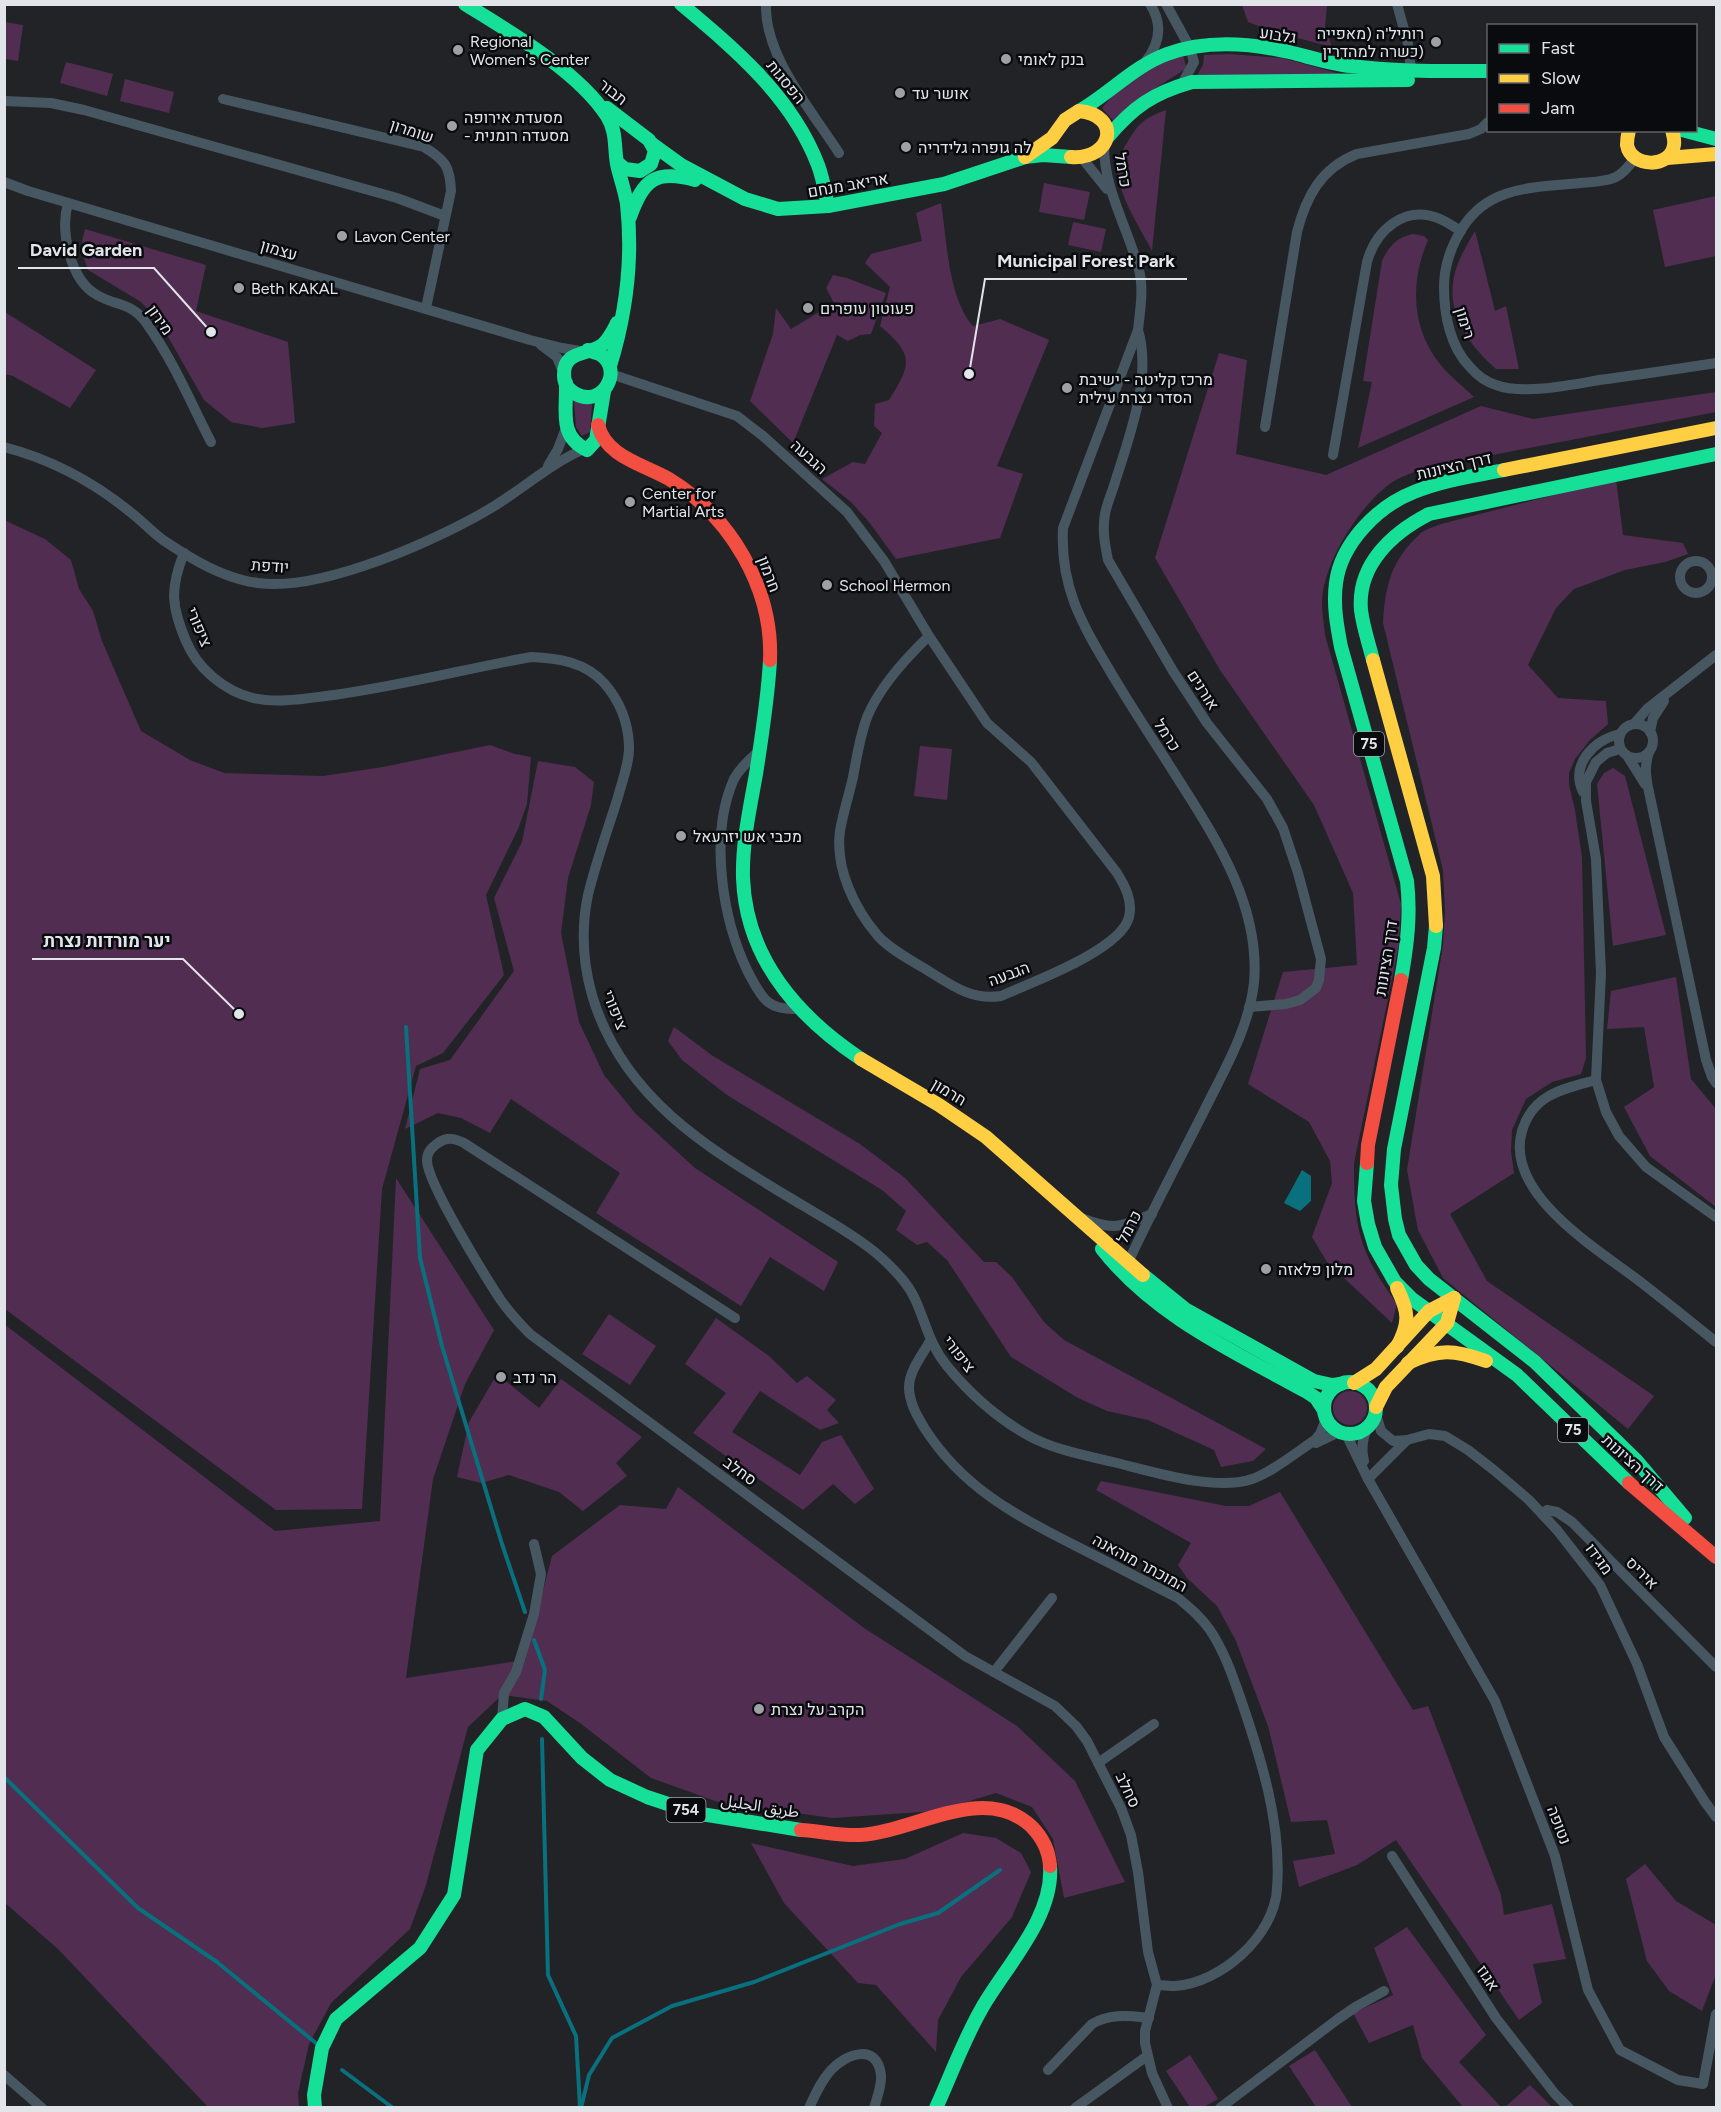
<svg xmlns="http://www.w3.org/2000/svg" width="1721" height="2112" viewBox="0 0 1721 2112" font-family="Figtree,'Noto Sans Arabic',Heebo,sans-serif">
	<rect width="100%" height="100%" fill="#222327"/>
	<g fill="#512d51">
		<path d="M1242 5H1327L1325 27 1332 47 1278 33 1248 22Z"/>
		<path d="M5 22 23 25 18 61 5 59Z"/>
		<path d="M1229 54 1282 58 1352 77H1196L1203 65 1204 55Z"/>
		<path d="M1183 56 1186 66 1184 70 1151 91 1115 123 1102 108 1115 93 1160 62Z"/>
		<path d="M66 62 113 74 107 96 60 83Z"/>
		<path d="M125 79 174 92 169 113 120 101Z"/>
		<path d="M1166 110 1152 251C1141 229 1117 194 1118 169 1118 158 1124 147 1130 138 1139 122 1149 116 1166 110Z"/>
		<path d="M1044 183 1090 192 1084 220 1039 212Z"/>
		<path d="M1716 196V256L1665 267 1653 210Z"/>
		<path d="M941 203C947 240 948 298 973 326L1000 319 1049 340 997 466 1023 474 1000 538 896 559 869 522 851 502 822 479 853 462 865 464 882 433 874 426 875 404 889 400C912 363 914 355 880 326L890 287 865 263 871 254 922 241 916 213Z"/>
		<path d="M1073 222 1106 229 1101 252 1068 245Z"/>
		<path d="M85 229 206 265 196 311 288 342 295 423 262 428 231 422 204 400 159 321 141 302 88 270 83 256 82 241Z"/>
		<path d="M1475 231 1495 311 1506 306 1519 369H1496C1470 346 1446 315 1454 277 1457 261 1467 245 1475 231Z"/>
		<path d="M1413 234 1424 236 1428 240C1410 282 1411 328 1440 364 1449 376 1463 386 1474 397L1358 448 1372 382 1363 381 1382 261C1388 247 1397 237 1413 234Z"/>
		<path d="M833 275 847 278 886 293 871 334 860 335 848 341 837 335 793 443 750 401 773 334 776 308 791 329 834 303 826 288Z"/>
		<path d="M5 312 96 370 70 408 13 376 5 374Z"/>
		<path d="M1219 353 1247 360 1236 454 1326 475 1481 406 1533 419 1716 392V412L1420 469C1411 474 1399 477 1391 483 1359 506 1323 563 1322 602 1322 613 1324 624 1325 635L1401 904 1399 945 1354 1163C1354 1187 1354 1214 1361 1238 1368 1263 1383 1284 1397 1304L1392 1323 1327 1262 1312 1237 1332 1183 1330 1161 1309 1122 1248 1084 1283 972 1357 965 1353 893 1314 805 1220 670 1155 558Z"/>
		<path d="M574 401 592 404 590 432 582 436 576 427Z"/>
		<path d="M1616 479 1623 535 1683 543 1688 554 1665 562 1625 570 1574 589 1556 608 1528 665 1558 698 1606 701 1608 724 1590 740 1575 759 1569 773V785L1575 810 1582 857 1586 1058 1581 1074 1552 1082 1526 1099 1512 1130 1511 1151 1514 1173 1450 1214 1487 1281 1654 1396 1628 1429 1443 1278 1418 1230 1407 1170 1443 945 1445 912 1443 870 1383 623C1385 587 1391 560 1420 534 1425 529 1434 527 1441 524Z"/>
		<path d="M4 520 45 539 71 560 79 589 93 611 102 641 141 731 190 760 224 773 323 776 383 767 490 745 515 754 531 757 527 804 518 829 486 895 504 975 443 1053 416 1066 382 1189 362 1509 276 1510 5 1309Z"/>
		<path d="M920 746 952 749 947 800 914 796Z"/>
		<path d="M538 761 575 767 594 782 591 805 568 878 561 933 579 1022 604 1075 636 1114 695 1168 838 1262 824 1291 770 1257 741 1306 596 1213 620 1173 511 1099 490 1133 461 1118 438 1113 405 1129 420 1069 450 1060 514 971 494 898 522 842Z"/>
		<path d="M1613 768 1625 776 1666 935 1613 946 1597 784 1604 773Z"/>
		<path d="M1676 977 1691 1079 1716 1109V1207L1650 1156 1624 1107 1654 1087 1644 1027 1607 1029 1611 991Z"/>
		<path d="M674 1027 713 1056 860 1144 905 1178 984 1262H996L1012 1277 1044 1322 1064 1340 1266 1449 1253 1461 1221 1467 1214 1450 1148 1420 1107 1411 1078 1398 1011 1357 947 1260 927 1242 917 1245 896 1230 906 1211 882 1190 727 1095 682 1060 668 1041Z"/>
		<path d="M396 1178 494 1330 465 1384 433 1479 406 1678 525 1660 552 1556 620 1505 666 1509 678 1487 864 1628 1017 1726 1075 1781 1125 1882 1064 1898 1053 1839 1032 1807 996 1793 936 1811 833 1818 721 1803 651 1778 580 1723 547 1701 502 1695 468 1727 426 1885 410 1929 331 2003 309 2044 298 2093 299 2107H208L58 1949 5 1903 4 1718 6 1716 4 1713V1324L275 1531 380 1521Z"/>
		<path d="M609 1314 656 1346 630 1385 582 1354Z"/>
		<path d="M716 1318 769 1356 797 1383 807 1376 836 1400 827 1410 839 1423 820 1430 760 1391 732 1432 800 1475 822 1442 841 1435 874 1489 855 1504 833 1484 803 1510 693 1433 726 1393 685 1364Z"/>
		<path d="M497 1374 539 1408 561 1379 642 1437 616 1463 627 1476 583 1511 559 1492 509 1475 481 1483 457 1477 469 1422Z"/>
		<circle cx="1350" cy="1408" r="17"/>
		<path d="M1101 1481 1226 1506H1249L1280 1492 1413 1710 1428 1706 1501 1895 1504 1915 1552 1904 1566 1959 1533 1964 1542 2003 1519 2020 1396 1840 1357 1865 1299 1887 1293 1861 1335 1854 1327 1820 1291 1822 1268 1726 1236 1641 1217 1606 1187 1578 1178 1565 1191 1543 1096 1490Z"/>
		<path d="M963 1833 996 1838 1021 1853 1031 1872 1012 1917 961 1977 938 2020 936 2052 876 1985 858 1983 784 1903 751 1843 853 1866 905 1859Z"/>
		<path d="M1645 1864 1676 1901 1716 1925V1974L1702 2011 1669 1991 1647 1961 1626 1879Z"/>
		<path d="M1407 1927 1486 2035 1459 2062 1501 2107H1463L1422 2058 1413 2025 1369 2043 1353 2013 1393 1995 1374 1948Z"/>
		<path d="M1315 2050 1352 2107H1316L1289 2066Z"/>
		<path d="M1190 2055 1218 2099 1204 2107H1190L1166 2071Z"/>
		<path d="M1530 2085 1552 2107H1505Z"/>
	</g>
	<path fill="#09707d" d="M1302 1170 1311 1176V1201L1300 1211 1284 1203Z"/>
	<g fill="none" stroke-linecap="round" stroke-linejoin="round">
		<g stroke="#09707d" stroke-width="4">
			<path d="M406 1027 420 1258 442 1346 502 1544 525 1612"/>
			<path d="M534 1640 545 1670 541 1699"/>
			<path d="M542 1739 548 1975 576 2036 580 2107"/>
			<path d="M4 1777 138 1908 217 1962 317 2044"/>
			<path d="M342 2070 393 2108"/>
			<path d="M581 2108 589 2075 612 2038 672 2006 754 1982 900 1924 938 1913 1000 1870"/>
		</g>
		<g stroke="#475761" stroke-width="10">
			<path d="M766 4C764 56 812 111 839 153"/>
			<path d="M1166 4 1190 48 1194 62 1182 84"/>
			<path d="M1397 4 1408 44 1411 70"/>
			<path d="M1146 61C1160 43 1163 24 1150 4"/>
			<path d="M223 99 424 147C445 160 450 166 451 191L426 308"/>
			<path d="M4 101 51 103 84 110 397 198 445 216"/>
			<path d="M1104 146C1104 190 1128 228 1139 270 1144 289 1140 311 1138 330L1063 528C1060 587 1081 622 1110 671 1130 705 1152 738 1173 771 1213 834 1261 904 1254 983 1249 1027 1226 1067 1207 1105 1180 1159 1151 1212 1126 1267"/>
			<path d="M1082 158 1107 189"/>
			<path d="M1635 158C1630 165 1624 173 1616 177 1606 182 1592 182 1580 183 1535 188 1490 185 1463 227 1451 246 1444 265 1444 287 1444 314 1450 347 1470 367 1476 374 1486 382 1496 385 1522 395 1571 385 1599 380 1638 375 1677 369 1716 363"/>
			<path d="M4 182 28 191 530 340 562 348 580 351"/>
			<path d="M68 203C60 231 70 280 97 295 118 307 132 302 147 324 173 360 191 403 211 442"/>
			<path d="M1138 330C1152 375 1130 435 1116 479 1113 490 1107 503 1105 514 1102 530 1105 545 1108 560L1173 671 1207 723 1267 799 1283 828 1298 873 1321 959 1319 980 1316 988 1300 1000 1286 1004 1249 1007"/>
			<path d="M541 345 557 357 564 374"/>
			<path d="M611 374 737 416 763 436 847 512 884 561 929 636 987 723 1031 762 1117 873C1125 886 1133 901 1129 917 1121 950 1032 982 1001 996 969 1001 949 983 922 967 907 958 890 949 878 936 854 908 835 868 840 831 843 813 849 795 853 777 857 757 860 734 868 715 881 685 906 658 929 636"/>
			<path d="M1265 427 1297 232C1306 197 1321 168 1357 154L1469 134 1481 129 1488 122"/>
			<path d="M4 447C50 459 92 481 129 511 141 520 151 531 163 540 172 546 181 552 190 557 210 569 234 580 258 583 322 592 441 539 496 505 526 486 552 463 584 449"/>
			<path d="M1333 455 1367 262C1376 230 1405 204 1440 219 1447 222 1454 227 1461 231"/>
			<path d="M548 466 558 449 566 428"/>
			<path d="M184 553C170 588 171 606 186 641 197 668 224 691 253 698 279 704 308 698 334 695 400 686 465 669 531 657 558 658 585 662 604 683 619 700 628 722 629 745 630 762 622 781 618 797 608 829 596 862 588 895 581 928 583 963 592 995 623 1101 714 1152 802 1205 827 1220 853 1234 876 1253 890 1265 907 1281 915 1299 926 1323 929 1344 947 1366 970 1394 997 1418 1029 1436 1055 1450 1084 1455 1113 1462 1150 1471 1215 1492 1252 1479 1271 1473 1298 1451 1315 1440L1320 1434 1326 1419"/>
			<circle cx="1696" cy="577" r="16"/>
			<circle cx="1636" cy="741" r="17"/>
			<path d="M1634 724 1647 709 1716 655"/>
			<path d="M1650 732 1653 718 1664 701"/>
			<path d="M1620 749 1607 753 1596 762 1586 782V801L1596 859 1601 973 1596 1080 1606 1112 1619 1136 1646 1167 1716 1217"/>
			<path d="M758 752C749 760 740 768 734 779 709 835 722 919 748 972 753 981 760 996 768 1002 777 1009 789 1009 799 1009"/>
			<path d="M1649 752C1644 767 1646 778 1649 792L1706 1060 1712 1077 1716 1083"/>
			<path d="M1628 757 1645 784"/>
			<path d="M1583 792C1570 764 1594 740 1620 734"/>
			<path d="M1596 1080C1563 1089 1533 1094 1522 1131 1504 1193 1596 1248 1638 1280 1664 1300 1690 1321 1716 1342"/>
			<path d="M1081 1218C1114 1231 1121 1227 1152 1214"/>
			<path d="M735 1318 464 1143C454 1138 447 1137 438 1143 431 1148 427 1152 427 1161 428 1184 485 1276 500 1299 509 1312 519 1323 530 1334L965 1656 1055 1706 1076 1726 1087 1741 1121 1808 1131 1835 1138 1872 1148 1952 1157 1985 1145 2031V2043L1152 2073 1168 2108"/>
			<path d="M930 1341C923 1354 909 1371 909 1387 909 1402 917 1416 925 1429 963 1488 1015 1515 1076 1546 1110 1563 1144 1581 1178 1598 1190 1608 1201 1617 1210 1630 1224 1651 1232 1674 1240 1697 1261 1758 1282 1824 1277 1889 1274 1936 1221 1983 1175 1986 1169 1986 1162 1985 1157 1985"/>
			<path d="M1376 1414 1381 1431 1393 1441 1407 1440 1429 1434 1445 1436 1468 1450 1495 1471 1529 1500 1557 1530 1600 1585 1637 1664 1664 1737 1705 1802 1716 1817"/>
			<path d="M1346 1434 1368 1479 1495 1701 1555 1856 1588 1990 1620 2050 1678 2080 1703 2084 1716 2014"/>
			<path d="M1316 1443 1339 1432"/>
			<path d="M1364 1461C1361 1449 1362 1438 1368 1427"/>
			<path d="M1368 1479 1407 1440"/>
			<path d="M1542 1514 1547 1510 1557 1512 1572 1522 1716 1667"/>
			<path d="M994 1672 1052 1598"/>
			<path d="M502 1719 504 1693 516 1672 534 1614 541 1574 534 1544"/>
			<path d="M1098 1763 1154 1724"/>
			<path d="M1392 1856 1496 2018 1555 2094 1569 2108"/>
			<path d="M1048 2070 1092 2024C1110 2013 1129 2016 1149 2018"/>
			<path d="M4 2075 42 2108"/>
			<path d="M809 2108C815 2095 821 2081 831 2070 846 2054 877 2042 881 2075 882 2085 877 2098 874 2108"/>
			<path d="M1075 2108 1147 2056"/>
			<path d="M1220 2108 1338 2019 1357 2006 1384 1991"/>
		</g>
		<g stroke="#16e098" stroke-width="14">
			<path d="M465 4C510 32 578 71 607 116 617 132 614 147 617 164 620 178 625 191 627 204 633 258 626 314 610 366"/>
			<path d="M681 4C736 50 792 97 818 165 823 178 825 192 828 206"/>
			<path d="M607 108 649 140 655 151 651 164 640 171 625 169 618 163"/>
			<path d="M1079 111C1109 94 1134 66 1167 54 1205 40 1250 43 1289 52 1310 57 1330 64 1351 66 1396 72 1442 71 1488 71"/>
			<path d="M1682 130 1716 139"/>
			<path d="M1107 138C1133 107 1153 93 1192 82L1408 80"/>
			<path d="M652 144 681 165 745 199 778 209 828 206 944 184 1025 157 1043 155 1071 157"/>
			<path d="M630 217C643 180 655 169 695 180"/>
			<path d="M588 350C592 352 598 353 601 355 624 371 602 408 576 394 568 390 564 383 564 375 563 351 587 355 601 346 609 340 613 331 617 323"/>
			<path d="M566 383C567 410 558 436 587 450L596 440 604 391"/>
			<path d="M770 660C768 698 762 736 756 774 750 808 742 843 743 878 746 959 798 1017 861 1059"/>
			<path d="M1373 660C1369 644 1363 627 1361 610 1357 565 1392 533 1429 514L1716 454"/>
			<path d="M1436 926 1434 948 1394 1149 1391 1185 1395 1219 1399 1235 1416 1265 1429 1279 1535 1362 1636 1460 1685 1518"/>
			<path d="M1401 980C1407 946 1411 915 1407 881L1341 647C1337 626 1333 605 1336 583 1341 543 1378 506 1414 492 1443 480 1474 476 1504 470"/>
			<path d="M1367 1163 1364 1201 1368 1224 1375 1247 1395 1282 1412 1299 1517 1375 1629 1483"/>
			<path d="M1102 1249C1156 1317 1233 1351 1307 1392L1316 1398 1324 1410"/>
			<path d="M1143 1275 1185 1309 1314 1381 1332 1385 1341 1384"/>
			<circle cx="1350" cy="1408" r="26"/>
			<path d="M315 2108 314 2095 322 2048 336 2019 420 1948 454 1895 477 1750 502 1719 525 1709 544 1717 582 1758 610 1780 647 1797 695 1813 801 1830"/>
			<path d="M936 2108C951 2075 964 2039 982 2008 1006 1966 1054 1917 1050 1866"/>
		</g>
		<g stroke="#ffcf43" stroke-width="14">
			<path d="M1629 130C1628 134 1627 141 1627 145 1631 168 1671 169 1674 145 1675 140 1673 134 1672 130"/>
			<path d="M1025 157 1052 138 1065 120 1079 111C1122 115 1113 160 1071 157"/>
			<path d="M1667 158 1716 154"/>
			<path d="M1504 470 1716 428"/>
			<path d="M1373 660 1433 876 1436 926"/>
			<path d="M861 1059 939 1105 986 1137 1143 1275"/>
			<path d="M1397 1288C1409 1312 1410 1323 1397 1347"/>
			<path d="M1408 1363C1439 1348 1455 1350 1486 1361"/>
			<path d="M1354 1383 1376 1369 1429 1311 1454 1298"/>
			<path d="M1376 1407 1386 1387 1447 1323 1454 1298"/>
		</g>
		<g stroke="#f24e42" stroke-width="14">
			<path d="M598 425C606 457 643 464 669 479 730 516 773 588 770 660"/>
			<path d="M1367 1163 1368 1145 1401 980"/>
			<path d="M1629 1483 1716 1557"/>
			<path d="M801 1830C820 1831 841 1836 860 1835 914 1832 984 1782 1031 1826 1043 1838 1049 1850 1050 1866"/>
		</g>
	</g>
	<g fill="#9ea0a5" stroke="#0a0b0f" stroke-width="2">
		<circle cx="1436" cy="42" r="6"/>
		<circle cx="458" cy="50" r="6"/>
		<circle cx="1006" cy="59" r="6"/>
		<circle cx="900" cy="93" r="6"/>
		<circle cx="452" cy="126" r="6"/>
		<circle cx="906" cy="147" r="6"/>
		<circle cx="342" cy="236" r="6"/>
		<circle cx="239" cy="288" r="6"/>
		<circle cx="808" cy="308" r="6"/>
		<circle cx="1067" cy="388" r="6"/>
		<circle cx="630" cy="502" r="6"/>
		<circle cx="827" cy="585" r="6"/>
		<circle cx="681" cy="836" r="6"/>
		<circle cx="1266" cy="1269" r="6"/>
		<circle cx="501" cy="1377" r="6"/>
		<circle cx="759" cy="1709" r="6"/>
	</g>
	<g text-anchor="middle" dominant-baseline="central" stroke-width="5" stroke-linejoin="round" paint-order="stroke">
		<g fill="#0a0b0f" stroke="#a0a3a8" stroke-width="1.5">
			<rect x="1354" y="732" width="30" height="24" rx="4.5"/>
			<rect x="1558" y="1418" width="30" height="24" rx="4.5"/>
			<rect x="666.5" y="1798" width="39" height="24" rx="4.5"/>
		</g>
		<g font-size="15" font-weight="bold" fill="#e1e4e9">
			<text x="1369" y="744">75</text>
			<text x="1573" y="1430">75</text>
			<text x="686" y="1810">754</text>
		</g>
		<g font-size="16" fill="#e1e4e9" stroke="#0a0b0f" text-anchor="start">
			<text x="1424" y="33" text-anchor="end">רותיל'ה (מאפייה<tspan x="1424" dy="18">כשרה למהדרין)</tspan></text>
			<text x="470" y="41">Regional<tspan x="470" dy="18">Women's Center</tspan></text>
			<text x="1018" y="59">בנק לאומי</text>
			<text x="912" y="93">אושר עד</text>
			<text x="464" y="117">מסעדת אירופה<tspan x="464" dy="18">- מסעדה רומנית</tspan></text>
			<text x="918" y="147">לה גופרה גלידריה</text>
			<text x="354" y="236">Lavon Center</text>
			<text x="251" y="288">Beth KAKAL</text>
			<text x="820" y="308">פעוטון עופרים</text>
			<text x="1079" y="379">מרכז קליטה - ישיבת<tspan x="1079" dy="18">הסדר נצרת עילית</tspan></text>
			<text x="642" y="493">Center for<tspan x="642" dy="18">Martial Arts</tspan></text>
			<text x="839" y="585">School Hermon</text>
			<text x="693" y="836">מכבי אש יזרעאל</text>
			<text x="1278" y="1269">מלון פלאזה</text>
			<text x="513" y="1377">הר נדב</text>
			<text x="771" y="1709">הקרב על נצרת</text>
		</g>
		<g font-size="16" fill="#e1e4e9" stroke="#0a0b0f">
			<text transform="translate(1278 35) rotate(9)">גלבוע</text>
			<text transform="translate(786 82) rotate(51)">הפסגות</text>
			<text transform="translate(613 92) rotate(38)">תבור</text>
			<text transform="translate(412 131) rotate(18)">שומרון</text>
			<text transform="translate(1123 170) rotate(80)">כרמל</text>
			<text transform="translate(848 185) rotate(-10)">אריאב מנחם</text>
			<text transform="translate(279 250) rotate(16)">עצמון</text>
			<text transform="translate(160 320) rotate(55)">מירון</text>
			<text transform="translate(1465 323) rotate(73)">רימון</text>
			<text transform="translate(809 457) rotate(42)">הגבעה</text>
			<text transform="translate(1454 466) rotate(-13)">דרך הציונות</text>
			<text transform="translate(270 566) rotate(4)">יודפת</text>
			<text transform="translate(769 574) rotate(69)">חרמון</text>
			<text transform="translate(199 627) rotate(67)">ציפורי</text>
			<text transform="translate(1203 690) rotate(57)">אורנים</text>
			<text transform="translate(1167 735) rotate(57)">כרמל</text>
			<text transform="translate(1386 958) rotate(-81)">דרך הציונות</text>
			<text transform="translate(1009 974) rotate(-20)">הגבעה</text>
			<text transform="translate(615 1010) rotate(68)">ציפורי</text>
			<text transform="translate(949 1092) rotate(31)">חרמון</text>
			<text transform="translate(1129 1227) rotate(-63)">כרמל</text>
			<text transform="translate(959 1354) rotate(52)">ציפורי</text>
			<text transform="translate(1633 1463) rotate(42)">דרך הציונות</text>
			<text transform="translate(740 1471) rotate(36)">סחלב</text>
			<text transform="translate(1599 1559) rotate(54)">מגידו</text>
			<text transform="translate(1140 1563) rotate(28)">המוכתר מוהאנה</text>
			<text transform="translate(1642 1573) rotate(45)">איריס</text>
			<text transform="translate(1128 1790) rotate(65)">סחלב</text>
			<text transform="translate(760 1806) rotate(9)">طريق الجليل</text>
			<text transform="translate(1559 1825) rotate(69)">נטופה</text>
			<text transform="translate(1488 1978) rotate(57)">אגוז</text>
		</g>
	</g>
	<path fill="none" stroke="#e1e4e9" stroke-width="2" d="M211 332L154 268H18M969 374L985 279H1187M239 1014L183 959H32"/>
	<g fill="#e1e4e9" stroke="#0a0b0f" stroke-width="2">
		<circle cx="211" cy="332" r="6"/>
		<circle cx="969" cy="374" r="6"/>
		<circle cx="239" cy="1014" r="6"/>
	</g>
	<g font-size="18" text-anchor="middle" font-weight="bold" fill="#e1e4e9" stroke="#0a0b0f" stroke-width="5" stroke-linejoin="round" paint-order="stroke">
		<text x="86" y="256">David Garden</text>
		<text x="1086" y="267">Municipal Forest Park</text>
		<text x="107" y="947">יער מורדות נצרת</text>
	</g>
	<rect width="1721" height="2112" fill="none" stroke="#e1e4e9" stroke-width="12"/>
	<rect x="1487" y="24" width="210" height="108" fill="#0a0b0f" stroke="#606266" stroke-width="1.5"/>
	<rect x="1499" y="44" width="30" height="9" fill="#16e098" stroke="#606266" stroke-width="1.5"/>
	<text x="1541" y="54" font-size="18" fill="#e1e4e9">Fast</text>
	<rect x="1499" y="74" width="30" height="9" fill="#ffcf43" stroke="#606266" stroke-width="1.5"/>
	<text x="1541" y="84" font-size="18" fill="#e1e4e9">Slow</text>
	<rect x="1499" y="104" width="30" height="9" fill="#f24e42" stroke="#606266" stroke-width="1.5"/>
	<text x="1541" y="114" font-size="18" fill="#e1e4e9">Jam</text>
</svg>
